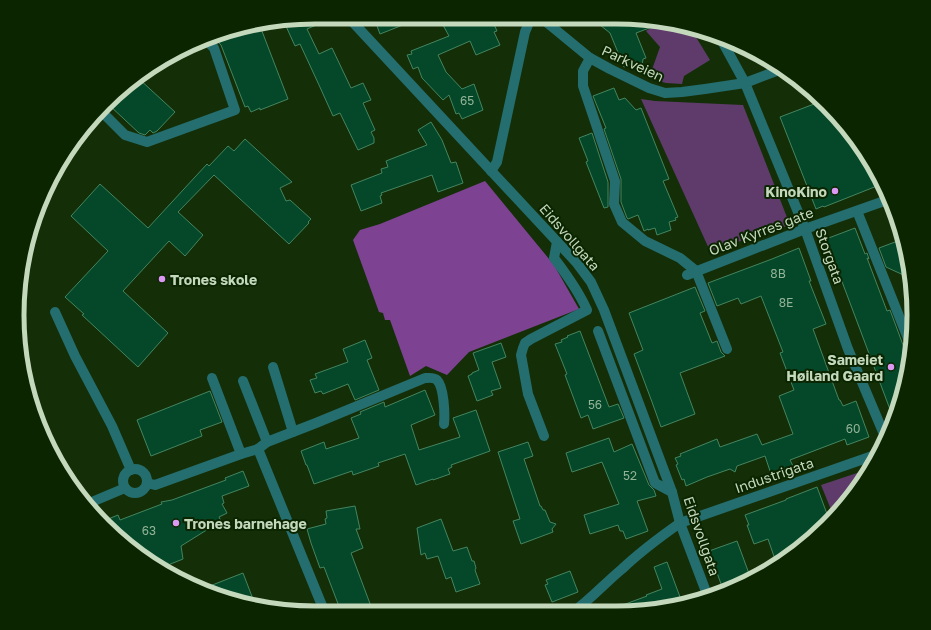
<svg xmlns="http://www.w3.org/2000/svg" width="931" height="630" viewBox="0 0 931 630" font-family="'Golos Text',sans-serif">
	<rect width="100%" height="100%" fill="#142f07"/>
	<g fill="#5f3b6b">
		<path d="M660 22 674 23 691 29 710 60 684 76 682 84 666 83 649 78 660 47 646 31Z"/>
		<path d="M641 99 655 101 743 105 790 225 710 251Z"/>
		<path d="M866 470 867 474 864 480 834 517 821 485Z"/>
	</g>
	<path fill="#7d4291" d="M485 181 554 265 579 309 469 352 447 375 426 366 410 376 390 320H385L383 313 379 312 353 240 360 230 380 224Z"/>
	<g fill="#044729" stroke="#448560">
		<path d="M315 17H330V19L307 29 319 54 332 48 351 88 363 83 371 100 363 103 375 130 371 132 374 138V143L358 150 340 113 333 116 319 85 300 44 295 46 285 24 291 21Z"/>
		<path d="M374 18 418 19 380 34Z"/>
		<path d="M452 19H465L467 25 480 20H492L497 31 494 32 500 45 476 55 470 41 438 55 446 72 462 89 474 84 483 110 462 119 459 113 456 114 449 95 443 100 422 78 418 67 413 69 407 55 412 54 411 51 449 36 443 25Z"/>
		<path d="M595 21 660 22V24L636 33 646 58 643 59 642 66 636 62 624 67 610 33Z"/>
		<path d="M260 26 288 99 260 110V108L251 112 248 106 245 107 221 45 212 36 219 33Z"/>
		<path d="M138 78 175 112 157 131 153 133 150 130 145 135 139 133 109 105Z"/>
		<path d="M614 88 619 100 625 98 636 110 641 108 669 179 663 181 678 217 675 218 676 220 669 222 671 230 657 235 655 228 648 230V229L644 231 638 215 628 219 627 218 621 202V179L604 129 606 128 593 96Z"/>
		<path d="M822 101 827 104 864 149 882 184 824 207 823 206 816 209 780 117Z"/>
		<path d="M431 122 442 140 451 163 456 162 463 183 438 192 432 175 381 193 382 195 380 196 382 203 361 211 351 185 382 173 381 169 388 167 386 161 427 145 418 130Z"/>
		<path d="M592 133 608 182V207L604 208 586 162 588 161 579 138Z"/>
		<path d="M245 139 292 182 280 188 286 201 290 200 311 219 308 222 309 223 289 244 214 175 178 212 203 235 185 256 169 241 123 291 168 333 138 367 82 315 84 314 65 297 108 251 71 216 100 184 148 228 207 164 209 166 228 146 234 151Z"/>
		<path d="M855 228 865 254 867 253 869 259 867 258 887 311 890 310 909 361 908 373 894 420 826 239Z"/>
		<path d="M903 239 908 257 910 278 886 267 879 248Z"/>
		<path d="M799 248 811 281H809L826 324 813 329 839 400H840L843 406 856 401 869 437 847 445 845 439 790 460 793 466 771 474 765 456 737 466 735 472 730 469 707 477 686 486 684 479 682 480 676 465 678 464 675 458 681 456 680 454 717 439 720 447 757 434 762 445 793 434 779 396 794 390 780 353 783 352 761 296 741 304 738 298 717 306 708 283 772 259Z"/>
		<path d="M695 287 705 311 700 313 712 343 717 341 721 352 725 356 680 373 695 414 661 427 652 402 634 354 643 350 629 313Z"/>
		<path d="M580 331 609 407 618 404 624 418 593 429 588 415 581 418 565 375 567 374 555 344 562 342 561 340 568 337 567 336Z"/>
		<path d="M365 340 372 358 367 360 379 390 355 400 348 384 323 394 321 391 315 393 310 380 317 378 315 374 348 362 343 349Z"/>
		<path d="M501 343 506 357 492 362 501 388 491 391 493 395 477 401 468 376 472 374V373L479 370 473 353Z"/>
		<path d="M425 390 435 415 411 425 419 450 460 437 453 418 476 410 490 451 451 465 452 467 448 469 450 474 433 480V479L416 485 405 454 378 463 379 466 353 475 352 471 314 484 307 465H306L301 451 324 442 326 449 359 438 351 418 361 414 360 412 384 402 385 407Z"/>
		<path d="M210 391 222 422 200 430 202 436 151 456 137 420Z"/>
		<path d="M609 438 614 452 632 444 649 485 654 490 656 496 637 501 648 531 626 539 623 531H620L618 525 590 534 584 515 619 504 602 462 572 472 566 453Z"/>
		<path d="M528 442 533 456 524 459 540 506H541L543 510H545L550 522 556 524 552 529 553 532 521 544 513 521 520 519 498 452Z"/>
		<path d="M243 471 249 486 222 496 224 503 222 504 227 513 219 517 221 521 181 546 183 559 168 565V563L161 566 104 526 101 522 118 515 120 520 162 504 161 502 172 500 226 480 225 478Z"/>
		<path d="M817 487 830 522 827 526 782 563 777 565 768 539 754 544 747 525H749L745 515 786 500V499Z"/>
		<path d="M355 506 360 529H356L363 548 351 553 372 609H340L324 567 320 568 311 543 307 529 326 524 325 519 327 518 326 511Z"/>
		<path d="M441 519 453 551 467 547 472 561H474L476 568 475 570 480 584 456 592 451 577 446 579 438 556 427 559 425 553 421 555 417 528Z"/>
		<path d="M737 541 751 579 730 590 724 592 709 551Z"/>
		<path d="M667 562 683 605 674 607 613 613 612 609 647 596 646 595 662 589 654 567Z"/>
		<path d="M570 571 578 592 552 602 545 585 548 584 546 580Z"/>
		<path d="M243 573 256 607 202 589Z"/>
	</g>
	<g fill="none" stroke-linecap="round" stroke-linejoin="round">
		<g stroke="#256e6f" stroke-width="10">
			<path d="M349 18 576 262 591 282 604 310 672 492 680 523 708 597"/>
			<path d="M545 21 590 58 610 69 649 88 665 93 682 92 705 89 745 83 779 70"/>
			<path d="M721 39 745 83 805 229 848 349 886 439"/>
			<path d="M590 58 583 71V86L615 181 614 204 622 222 645 241 680 258 696 271 727 349"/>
			<path d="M102 112 125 135 147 142 235 110 214 48 206 40"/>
			<path d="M491 171 497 162 525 32 530 20"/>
			<path d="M857 211 911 346"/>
			<path d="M687 275 805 229 890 199"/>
			<path d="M55 312 75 356 112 426 131 470"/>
			<path d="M598 331 655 483 672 492"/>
			<path d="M273 367 293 432"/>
			<path d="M212 378 241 454"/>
			<path d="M243 381 267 442"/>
			<path d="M544 436 528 394 521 355 523 348 525 343 531 339 587 310C579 292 567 275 554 258L557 242"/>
			<path d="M258 449 323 608"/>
			<circle cx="135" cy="481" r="12"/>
			<path d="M147 483 155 485 241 454 258 449 267 442 316 423 425 378C429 378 434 377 437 380 444 387 445 414 444 424"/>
			<path d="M87 504 125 488"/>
			<path d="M573 612C591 599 605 583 622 569 640 552 660 537 680 523L878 454"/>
		</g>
	</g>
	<g fill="#dc99f4" stroke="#0b2500" stroke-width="1.5">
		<circle cx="835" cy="191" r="4"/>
		<circle cx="162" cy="279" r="4"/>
		<circle cx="891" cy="367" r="4"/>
		<circle cx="176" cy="523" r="4"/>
	</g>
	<g text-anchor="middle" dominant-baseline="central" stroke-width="4" stroke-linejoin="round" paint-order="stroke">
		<g font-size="12" fill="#94b497">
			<text x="467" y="100">65</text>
			<text x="778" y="273">8B</text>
			<text x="786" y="302">8E</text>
			<text x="595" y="404">56</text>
			<text x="853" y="428">60</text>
			<text x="630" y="475">52</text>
			<text x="149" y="530">63</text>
		</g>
		<g font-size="14" fill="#c4d8bc" stroke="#0b2500">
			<text transform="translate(633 63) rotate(25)">Parkveien</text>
			<text transform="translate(761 231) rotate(-21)">Olav Kyrres gate</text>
			<text transform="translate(570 237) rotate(49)">Eidsvollgata</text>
			<text transform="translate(830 256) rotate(70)">Storgata</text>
			<text transform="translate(774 475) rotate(-19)">Industrigata</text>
			<text transform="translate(702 536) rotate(71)">Eidsvollgata</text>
		</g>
		<g font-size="14" font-weight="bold" fill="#c4d8bc" stroke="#0b2500" text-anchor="end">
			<text x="827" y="191">KinoKino</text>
			<text x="170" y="279" text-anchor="start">Trones skole</text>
			<text x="883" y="359">Sameiet<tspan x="883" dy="16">Høiland Gaard</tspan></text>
			<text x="184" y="523" text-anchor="start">Trones barnehage</text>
		</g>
	</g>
	<path d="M0 0H931V630H0ZM315 24H616A291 291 0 0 1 907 315V315A291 291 0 0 1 616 606H315A291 291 0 0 1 24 315V315A291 291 0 0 1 315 24Z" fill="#0b2500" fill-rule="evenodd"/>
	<path fill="none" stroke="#c4d8bc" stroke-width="5" d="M315 24H616A291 291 0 0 1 907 315V315A291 291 0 0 1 616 606H315A291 291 0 0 1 24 315V315A291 291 0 0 1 315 24Z"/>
</svg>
